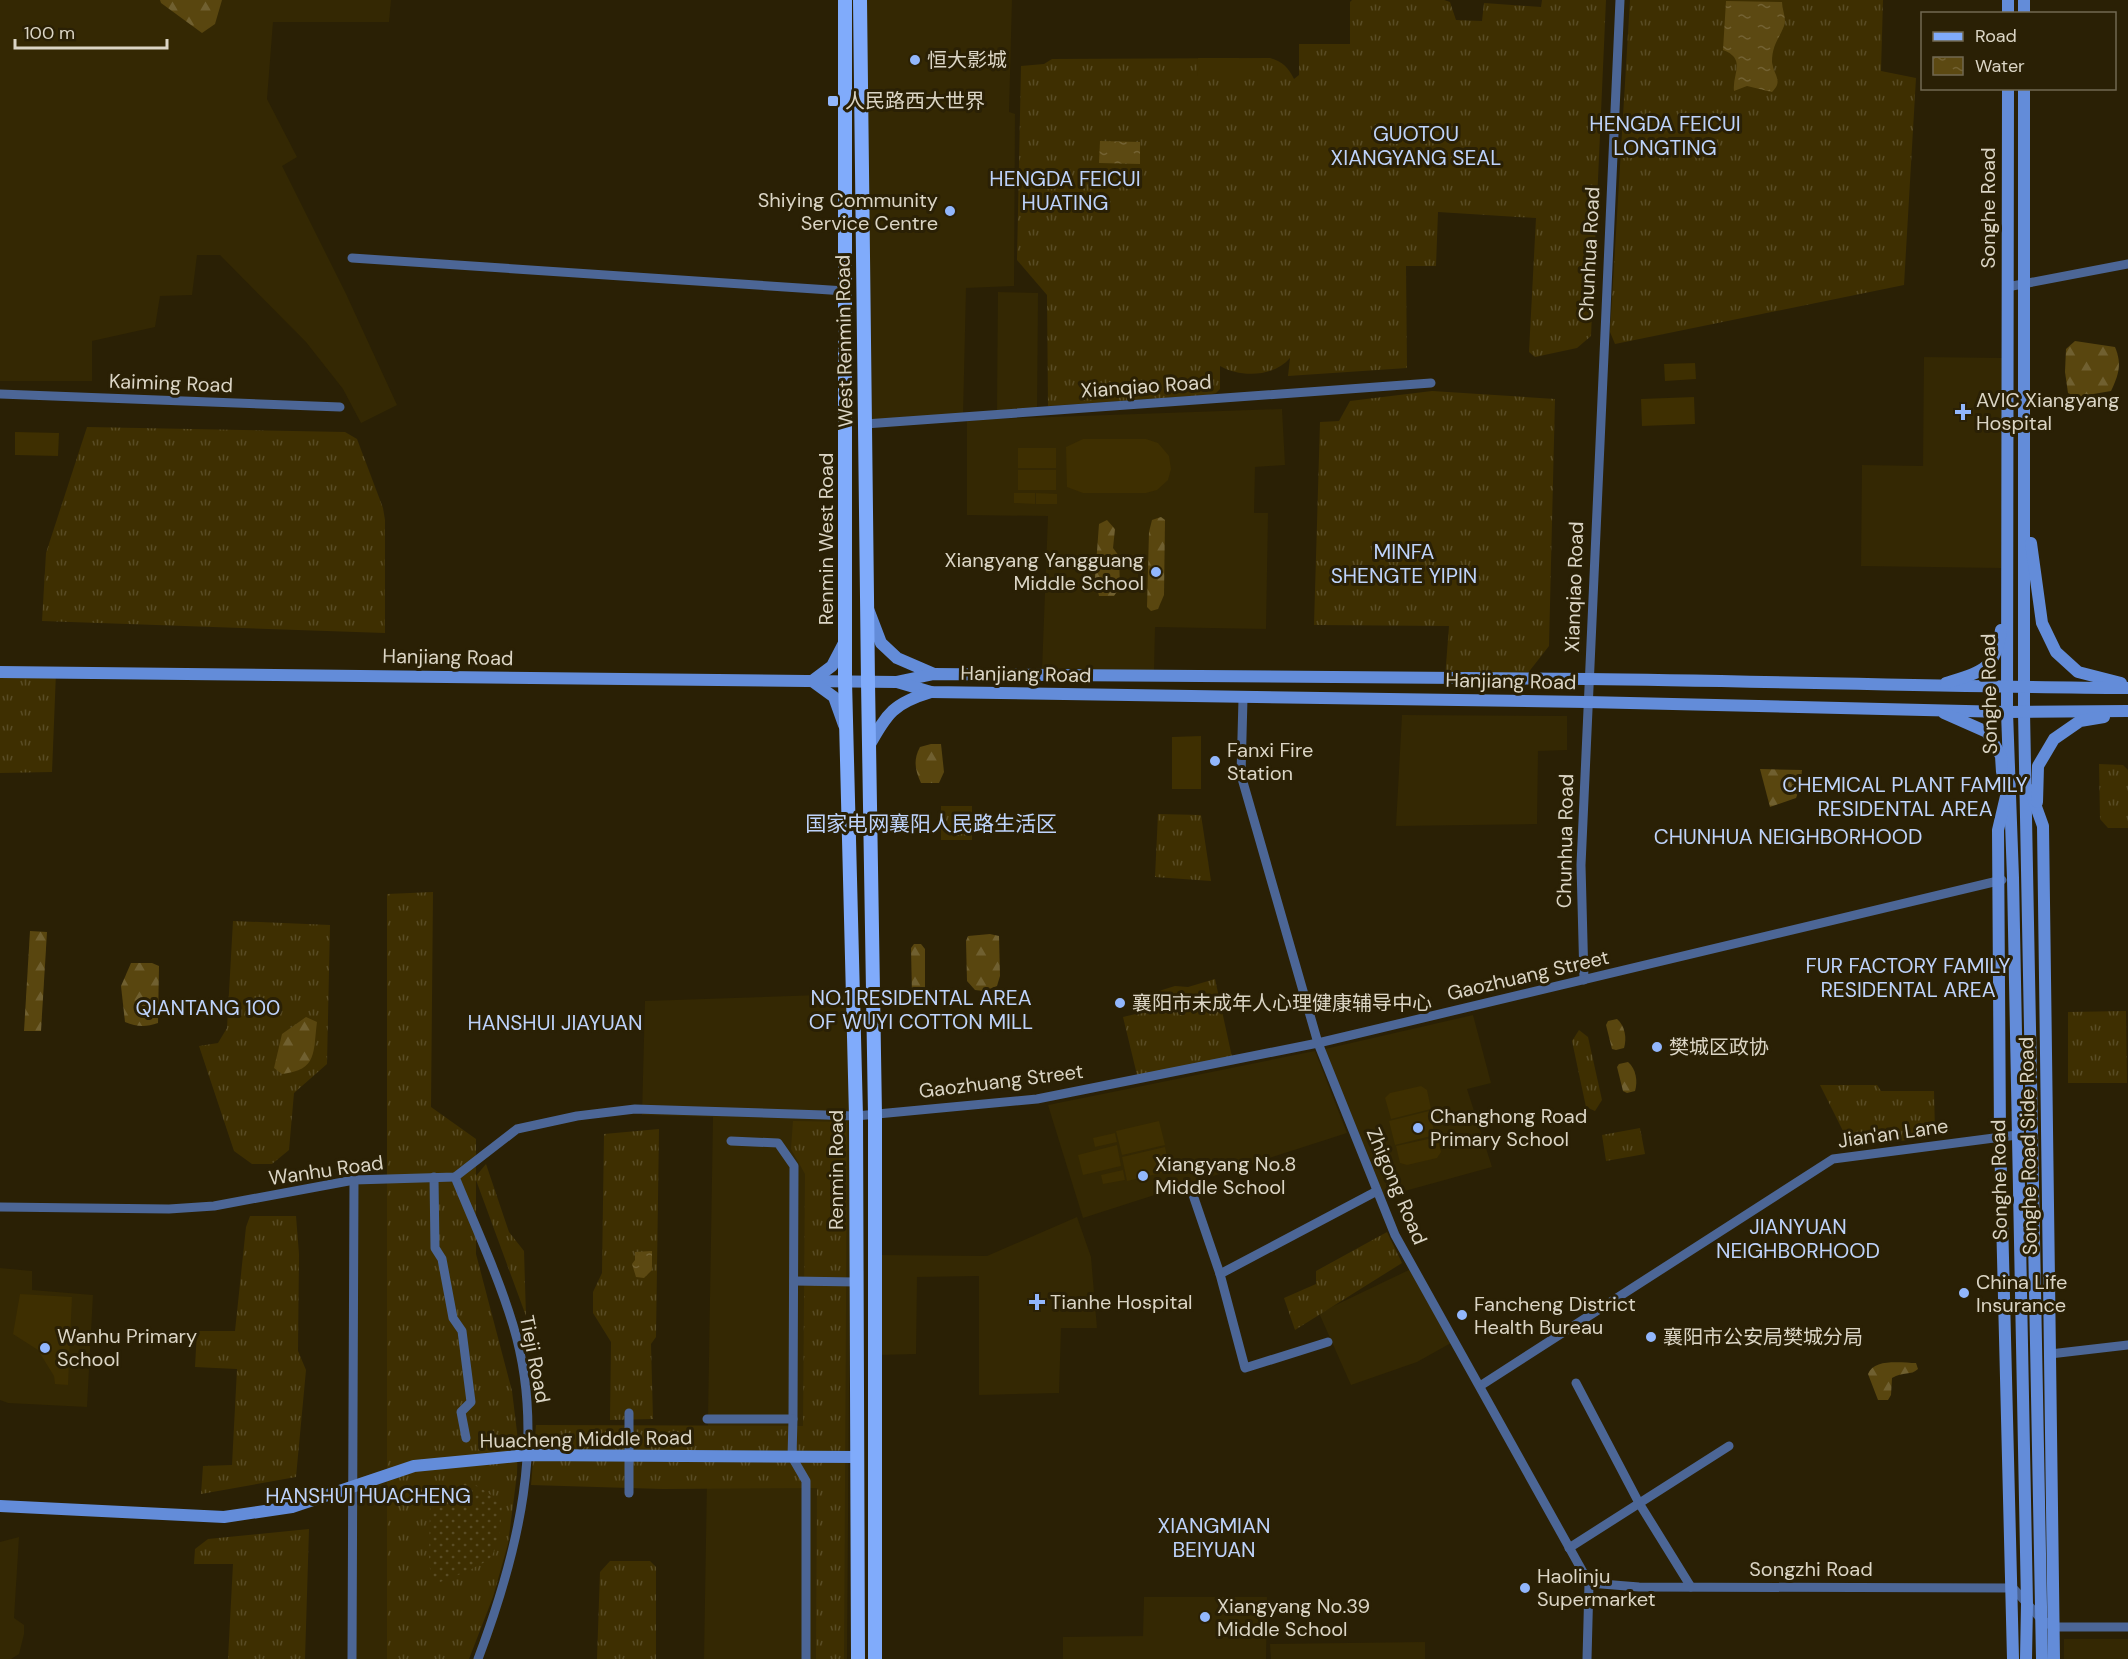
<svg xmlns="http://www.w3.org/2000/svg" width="2128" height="1659" viewBox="0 0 2128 1659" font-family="'DM Sans','Noto Sans SC',sans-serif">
	<defs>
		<pattern id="grass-tufts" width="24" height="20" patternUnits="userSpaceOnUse" patternTransform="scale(1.5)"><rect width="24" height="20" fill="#3e2f01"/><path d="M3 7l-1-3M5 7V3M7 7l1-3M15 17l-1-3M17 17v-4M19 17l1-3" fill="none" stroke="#594c25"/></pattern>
		<pattern id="forest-firs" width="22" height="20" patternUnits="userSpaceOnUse" patternTransform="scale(1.5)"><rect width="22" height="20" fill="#59460f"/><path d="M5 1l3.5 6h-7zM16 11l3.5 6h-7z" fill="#706030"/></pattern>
		<pattern id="garden-dots" width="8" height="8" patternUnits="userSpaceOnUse" patternTransform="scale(1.5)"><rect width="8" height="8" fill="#3e2f01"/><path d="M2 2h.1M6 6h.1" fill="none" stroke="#594c25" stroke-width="1.8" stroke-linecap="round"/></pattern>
		<pattern id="water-ripples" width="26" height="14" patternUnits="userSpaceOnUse" patternTransform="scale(1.5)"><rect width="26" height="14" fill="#5c4912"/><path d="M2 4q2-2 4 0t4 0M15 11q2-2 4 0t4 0" fill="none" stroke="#736233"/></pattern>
	</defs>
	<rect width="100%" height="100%" fill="#2a2005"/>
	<g fill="#342803">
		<path d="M0 0H391L389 22H273L267 99 297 157 282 166 347 296 397 405 361 423 343 389 306 342 220 255H197L192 295 160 296 155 327 92 341V381H0Z"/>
		<path d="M860 0H1012L1009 112 1015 114 1014 286 966 288 963 417 865 424Z"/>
		<path d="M998 292 1038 293 1037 411H997Z"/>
		<path d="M1924 357 2003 358 2001 568 1861 566 1862 465 1923 466Z"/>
		<path d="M1282 409 1285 465 1255 467 1254 513H1268L1266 629 1155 627 1154 672 1042 670 1048 516 967 515V420Z"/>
		<path d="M1402 715 1567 716V750L1538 751 1537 824 1396 826Z"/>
		<path d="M848 994 851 1120 847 1659H704L713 1117 642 1115 645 1001Z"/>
		<path d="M1473 1015 1491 1083 1467 1089 1492 1167 1383 1197 1325 1049Z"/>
		<path d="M1315 1051 1347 1133 1083 1218 1048 1105Z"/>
		<path d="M387 1178V1659H352L354 1180Z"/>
		<path d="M1077 1217 1091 1257 1097 1328H1061L1059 1393 979 1395V1276L917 1277 916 1354 878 1355 880 1255 987 1256Z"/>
		<path d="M0 1268 32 1271V1290L93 1295 87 1407 8 1403 0 1400Z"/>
		<path d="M1411 1269 1451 1343 1417 1362 1351 1385 1319 1313Z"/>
		<path d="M19 1537 14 1618 24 1625V1634L19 1654 11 1659H0V1542Z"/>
		<path d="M1144 1597H1267L1266 1659H1063V1637L1143 1636Z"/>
		<rect x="2064" y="1639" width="64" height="20"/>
		<path d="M1425 1642V1659H1271L1270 1644Z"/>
	</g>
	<g fill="url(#grass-tufts)">
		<path d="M1352 0H1444L1450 2 1456 20 1482 21 1484 3 1541 7 1542 0H1606L1591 336 1577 348 1535 357 1529 352 1536 218 1438 212 1436 266H1406L1407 368 1288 376 1290 358C1274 377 1241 378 1220 366V389L1216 393 1208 395 1048 406 1047 295 1017 260 1021 66 1044 64 1052 59 1270 58C1283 62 1288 67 1294 79L1299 75V44H1350V2Z"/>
		<path d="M1630 0H1883L1881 71 1916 78 1904 285 1615 344 1610 332Z"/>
		<path d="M1432 391 1555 399 1549 646 1524 678H1445L1449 626 1314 625 1320 422 1339 421 1350 401Z"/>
		<path d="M87 427 345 432 357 439 383 508 385 520V633L42 621 46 553Z"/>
		<path d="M56 672 52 772 0 773V676Z"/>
		<path d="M2099 764 2123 765 2128 770V828H2108L2100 819Z"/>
		<rect x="941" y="806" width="31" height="34"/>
		<path d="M1158 814 1201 815 1211 881 1155 877Z"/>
		<path d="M433 892 431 1107 476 1139V1176L486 1164 509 1232 524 1251 526 1316 476 1180V1254L512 1391 518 1440 517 1474 508 1544 493 1597 469 1659H387V894Z"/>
		<path d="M233 921 330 925 327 1064 294 1093 289 1150 272 1164H252L234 1151 199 1046 218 1043 227 1028Z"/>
		<path d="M1215 979 1232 1057 1137 1075 1123 1017 1144 1012 1142 1000 1162 990 1175 986 1188 987Z"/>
		<path d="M2126 1011 2127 1083H2068V1012Z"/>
		<path d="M1579 1030 1588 1037 1602 1100 1595 1111 1586 1107 1572 1041Z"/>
		<path d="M1820 1085H1877L1881 1091H1934L1935 1131 1932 1136 1925 1139 1850 1145Z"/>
		<path d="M793 1121 847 1122 844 1659H816L817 1488 663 1489 531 1485 536 1425 803 1426 805 1174 791 1149Z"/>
		<path d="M1640 1128 1645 1154 1606 1161 1602 1135Z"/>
		<path d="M659 1129 656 1337 651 1344 653 1419 610 1420 611 1342 593 1313V1292L602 1273 604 1134Z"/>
		<path d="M250 1216H296L299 1254 298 1351 306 1370 296 1477 201 1494 203 1466 232 1465 237 1369 195 1367 197 1331H235L246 1227Z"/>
		<path d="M1387 1232 1402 1263 1295 1330 1284 1298 1316 1284V1271Z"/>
		<path d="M309 1529 305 1659H228L233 1564H194L195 1549 208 1539Z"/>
		<path d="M610 1561H650L656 1567V1659H597L600 1572Z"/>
	</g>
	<g fill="url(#forest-firs)">
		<path d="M160 0H222L215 24 202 33 161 3Z"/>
		<path d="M2075 341 2115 347C2122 364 2119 374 2111 391L2076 397 2068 393 2065 372 2066 349Z"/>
		<path d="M1161 517 1165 520 1164 595 1158 609 1151 611 1147 607 1149 532 1152 520Z"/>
		<path d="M1107 520 1115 529 1113 548 1119 556 1120 587 1114 596H1099L1095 578 1099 524Z"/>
		<path d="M931 744H941L944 772 939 783H921C915 770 913 760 920 747Z"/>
		<path d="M1760 769 1802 770 1800 788 1796 798 1770 807Z"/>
		<path d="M30 931 47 932 41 1031H24Z"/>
		<path d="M990 934 999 936 1000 976 997 986 984 991 975 990 967 981 966 941 968 936Z"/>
		<path d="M914 944H921L925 949V995H912L911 948Z"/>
		<path d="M131 963H152L159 966 158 1023C146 1027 137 1027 125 1022L121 986Z"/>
		<path d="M306 1017 317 1022C313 1052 318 1070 282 1074L274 1068 282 1034Z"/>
		<path d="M1617 1019C1625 1026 1627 1038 1624 1048L1616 1050 1612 1049 1606 1025 1608 1021Z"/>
		<path d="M1628 1062C1636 1069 1638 1081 1635 1091L1627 1093 1623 1091 1617 1067 1619 1064Z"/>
		<path d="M1916 1363 1918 1369C1911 1376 1903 1371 1892 1378L1891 1395 1888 1400H1878L1868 1374C1874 1358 1902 1363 1916 1363Z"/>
	</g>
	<path fill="url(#garden-dots)" d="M468 1480 502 1502C501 1519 501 1541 491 1557 484 1565 451 1578 440 1582L434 1578 429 1566 430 1502Z"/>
	<g fill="#3e2f01">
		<path d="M1198 58H1239V76H1197Z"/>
		<path d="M1695 363 1696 379 1665 381 1664 364Z"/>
		<path d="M1694 397 1695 424 1642 426 1641 399Z"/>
		<path d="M15 432 59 433 58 456 15 455Z"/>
		<path d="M1083 439H1146L1158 443 1169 456 1171 469 1168 480 1157 490 1146 493H1083L1067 487 1066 447Z"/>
		<rect x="1018" y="448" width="38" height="20"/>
		<rect x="1018" y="470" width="38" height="20"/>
		<path d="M1014 493H1035V504L1014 503Z"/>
		<path d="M1036 493 1057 494V504H1036Z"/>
		<path d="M1201 736V789H1172V737Z"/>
		<path d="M1421 1086 1427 1090 1431 1109 1391 1119 1385 1098 1390 1093Z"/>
		<path d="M1429 1111 1435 1135 1395 1145 1389 1121Z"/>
		<path d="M1159 1121 1165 1145 1122 1155 1116 1131Z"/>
		<path d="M1115 1133 1117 1142 1095 1147 1093 1138Z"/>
		<path d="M1437 1137 1441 1152 1437 1158 1407 1165 1400 1163 1396 1146Z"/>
		<path d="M1117 1145 1121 1166 1083 1175 1078 1155Z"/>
		<path d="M1165 1147 1170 1171 1127 1181 1122 1157Z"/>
		<path d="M1123 1170 1125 1180 1103 1184 1101 1175Z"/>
		<path d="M20 1294 72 1297 68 1385 55 1384 54 1376 38 1350 13 1334Z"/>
	</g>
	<g fill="url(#water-ripples)">
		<path d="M1726 1 1782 2C1782 10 1787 19 1784 26 1779 39 1772 45 1772 62 1773 74 1784 81 1772 92L1747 86 1734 91C1732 74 1747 59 1723 50Z"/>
		<path d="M1100 141 1140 142V164L1099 163Z"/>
		<path d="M652 1251V1270L644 1278 636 1277 632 1264 635 1260V1252Z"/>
	</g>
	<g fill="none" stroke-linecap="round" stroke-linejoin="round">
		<g stroke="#4c6696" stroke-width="9">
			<path d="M352 258 845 291"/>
			<path d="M2007 287 2128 264"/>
			<path d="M0 394 340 407"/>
			<path d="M865 424 1431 383"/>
			<path d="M1243 698 1241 775 1318 1043 1395 1235 1589 1583 1587 1659"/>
			<path d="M1584 980 1581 865 1620 0"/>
			<path d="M434 1177 435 1248 442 1259 453 1318 462 1331 471 1402 461 1412 466 1438"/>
			<path d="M455 1177C475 1226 498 1275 513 1325 547 1437 518 1553 478 1659"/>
			<path d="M1192 1192 1220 1274"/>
			<path d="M0 1207 169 1209 214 1206 354 1180 455 1177 517 1129 577 1116 635 1109 856 1116 1037 1099 1318 1043 2002 880"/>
			<path d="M794 1281 856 1282"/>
			<path d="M1328 1342 1245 1368 1220 1274 1377 1191"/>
			<path d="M2050 1354 2128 1345"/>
			<path d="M1576 1383 1639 1503 1691 1587"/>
			<path d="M1480 1386 1833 1159 2017 1135"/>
			<path d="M629 1413V1493"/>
			<path d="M707 1419H793L794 1166 778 1143 731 1141"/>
			<path d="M793 1419 792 1457 806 1481V1659"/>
			<path d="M1569 1548 1729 1446"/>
			<path d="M1589 1583 1639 1587 2013 1588 2042 1620 2054 1627H2128"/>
			<path d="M352 1659 354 1180"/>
		</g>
		<g stroke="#638cd9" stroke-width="12">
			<path d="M2024 0V14"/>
			<path d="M2008 14V0"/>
			<path d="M2008 88 2007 712 2013 878 2027 1604 2026 1659"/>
			<path d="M2024 88V712L2042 1659"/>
			<path d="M2031 543 2042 623 2056 652 2078 672 2121 683"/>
			<path d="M868 609 881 643 897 658 934 674"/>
			<path d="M0 672 896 682 934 674C1152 675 1370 676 1588 679 1768 681 1948 687 2128 688"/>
			<path d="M897 682 931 692 1587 702 2007 712 2128 711"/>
			<path d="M1946 683C1981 672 1996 670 2001 630"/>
			<path d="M1944 713 1987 732 2001 756 2002 772"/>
			<path d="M844 725 834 697 812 681 832 666 845 641"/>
			<path d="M869 746C887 713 894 703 931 692"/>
			<path d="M2030 790 2043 826 2054 1659"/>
			<path d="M2006 796 1998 830 2000 1137 2013 1659"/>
			<path d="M2037 802 2038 766 2054 739 2080 721 2104 717"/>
			<path d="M0 1506 224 1517 292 1507 414 1466 527 1455 857 1457"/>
		</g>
		<g stroke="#80abfb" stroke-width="14">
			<path d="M845 0V681L856 1116 858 1659"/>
			<path d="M860 0 868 682 875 1115V1659"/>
		</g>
	</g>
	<g fill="#92b7fd" stroke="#2a2005" stroke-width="2">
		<circle cx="915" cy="60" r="6"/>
		<rect x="827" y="95" width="12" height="12" rx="3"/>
		<circle cx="950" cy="211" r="6"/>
		<path d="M1960 403h6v6h6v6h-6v6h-6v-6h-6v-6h6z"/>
		<circle cx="1156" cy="572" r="6"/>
		<circle cx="1215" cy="761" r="6"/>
		<circle cx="1120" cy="1003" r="6"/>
		<circle cx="1657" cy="1047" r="6"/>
		<circle cx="1418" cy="1128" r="6"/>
		<circle cx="1143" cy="1176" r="6"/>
		<circle cx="1964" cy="1293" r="6"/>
		<path d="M1034 1293h6v6h6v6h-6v6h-6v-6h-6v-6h6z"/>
		<circle cx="1462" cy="1315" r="6"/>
		<circle cx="1651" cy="1337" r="6"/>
		<circle cx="45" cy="1348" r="6"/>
		<circle cx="1525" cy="1588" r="6"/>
		<circle cx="1205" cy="1617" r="6"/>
	</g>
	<g text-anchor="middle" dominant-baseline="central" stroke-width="6" stroke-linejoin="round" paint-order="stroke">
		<g font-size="20" fill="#dbd5c5" stroke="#2a2005" text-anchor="start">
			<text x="927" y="60">恒大影城</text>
			<text x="845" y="101">人民路西大世界</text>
			<text x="938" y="200" text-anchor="end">Shiying Community<tspan x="938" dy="23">Service Centre</tspan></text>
			<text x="1976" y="400">AVIC Xiangyang<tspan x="1976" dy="23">Hospital</tspan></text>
			<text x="1144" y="560" text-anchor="end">Xiangyang Yangguang<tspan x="1144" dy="23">Middle School</tspan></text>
			<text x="1227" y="750">Fanxi Fire<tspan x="1227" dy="23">Station</tspan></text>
			<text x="1132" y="1003">襄阳市未成年人心理健康辅导中心</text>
			<text x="1669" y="1047">樊城区政协</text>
			<text x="1430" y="1116">Changhong Road<tspan x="1430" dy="23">Primary School</tspan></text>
			<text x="1155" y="1164">Xiangyang No.8<tspan x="1155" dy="23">Middle School</tspan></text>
			<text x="1976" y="1282">China Life<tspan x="1976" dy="23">Insurance</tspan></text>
			<text x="1050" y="1302">Tianhe Hospital</text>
			<text x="1474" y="1304">Fancheng District<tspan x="1474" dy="23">Health Bureau</tspan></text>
			<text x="57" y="1336">Wanhu Primary<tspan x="57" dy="23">School</tspan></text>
			<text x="1663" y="1337">襄阳市公安局樊城分局</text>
			<text x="1537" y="1576">Haolinju<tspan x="1537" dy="23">Supermarket</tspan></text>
			<text x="1217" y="1606">Xiangyang No.39<tspan x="1217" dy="23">Middle School</tspan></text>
		</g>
		<g font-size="20" fill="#dbd5c5" stroke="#2a2005">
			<text transform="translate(1988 208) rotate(-90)">Songhe Road</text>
			<text transform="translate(1589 254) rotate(-87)">Chunhua Road</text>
			<text transform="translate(844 341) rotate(-91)">West Renmin Road</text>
			<text transform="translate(171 383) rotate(2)">Kaiming Road</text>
			<text transform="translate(1146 386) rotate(-4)">Xianqiao Road</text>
			<text transform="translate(826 539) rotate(-90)">Renmin West Road</text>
			<text transform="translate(1574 587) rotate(-88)">Xianqiao Road</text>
			<text transform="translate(448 657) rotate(1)">Hanjiang Road</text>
			<text transform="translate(1026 674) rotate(1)">Hanjiang Road</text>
			<text transform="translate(1511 681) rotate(1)">Hanjiang Road</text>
			<text transform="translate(1989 694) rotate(-91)">Songhe Road</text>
			<text transform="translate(1565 841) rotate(-89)">Chunhua Road</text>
			<text transform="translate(1528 975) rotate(-13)">Gaozhuang Street</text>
			<text transform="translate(1001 1081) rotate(-7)">Gaozhuang Street</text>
			<text transform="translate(1893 1133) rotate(-8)">Jian'an Lane</text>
			<text transform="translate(2028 1146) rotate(-91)">Songhe Road Side Road</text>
			<text transform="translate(326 1170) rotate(-8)">Wanhu Road</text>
			<text transform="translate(836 1170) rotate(-90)">Renmin Road</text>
			<text transform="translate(1999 1180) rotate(-91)">Songhe Road</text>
			<text transform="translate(1397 1186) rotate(67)">Zhigong Road</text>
			<text transform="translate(535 1359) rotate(79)">Tieji Road</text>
			<text transform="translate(586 1439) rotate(-1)">Huacheng Middle Road</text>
			<text x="1811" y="1569">Songzhi Road</text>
		</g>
		<g font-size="21" fill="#bed3fb" stroke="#2a2005">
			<text x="1665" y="124">HENGDA FEICUI<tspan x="1665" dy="24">LONGTING</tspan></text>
			<text x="1416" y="134">GUOTOU<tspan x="1416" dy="24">XIANGYANG SEAL</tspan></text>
			<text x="1065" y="179">HENGDA FEICUI<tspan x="1065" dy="24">HUATING</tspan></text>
			<text x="1404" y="552">MINFA<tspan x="1404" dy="24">SHENGTE YIPIN</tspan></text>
			<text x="1905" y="785">CHEMICAL PLANT FAMILY<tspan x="1905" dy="24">RESIDENTAL AREA</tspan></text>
			<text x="931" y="824">国家电网襄阳人民路生活区</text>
			<text x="1788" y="837">CHUNHUA NEIGHBORHOOD</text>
			<text x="1908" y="966">FUR FACTORY FAMILY<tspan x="1908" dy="24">RESIDENTAL AREA</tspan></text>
			<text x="921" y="998">NO.1 RESIDENTAL AREA<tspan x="921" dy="24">OF WUYI COTTON MILL</tspan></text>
			<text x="208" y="1008">QIANTANG 100</text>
			<text x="555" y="1023">HANSHUI JIAYUAN</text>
			<text x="1798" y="1227">JIANYUAN<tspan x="1798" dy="24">NEIGHBORHOOD</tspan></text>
			<text x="368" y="1496">HANSHUI HUACHENG</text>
			<text x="1214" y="1526">XIANGMIAN<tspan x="1214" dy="24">BEIYUAN</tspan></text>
		</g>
	</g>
	<rect x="1921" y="12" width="195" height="78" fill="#2a2005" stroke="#716852" stroke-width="1.5"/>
	<rect x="1933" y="32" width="30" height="9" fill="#80abfb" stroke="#716852" stroke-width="1.5"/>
	<text x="1975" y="42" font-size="18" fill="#dbd5c5">Road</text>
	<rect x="1933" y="57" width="30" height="18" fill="url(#water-ripples)" stroke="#716852" stroke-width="1.5"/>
	<text x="1975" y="72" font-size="18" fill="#dbd5c5">Water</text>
	<path d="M15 39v9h152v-9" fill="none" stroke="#dbd5c5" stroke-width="3"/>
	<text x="24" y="39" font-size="18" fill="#dbd5c5" stroke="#2a2005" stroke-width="4.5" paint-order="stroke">100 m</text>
</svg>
